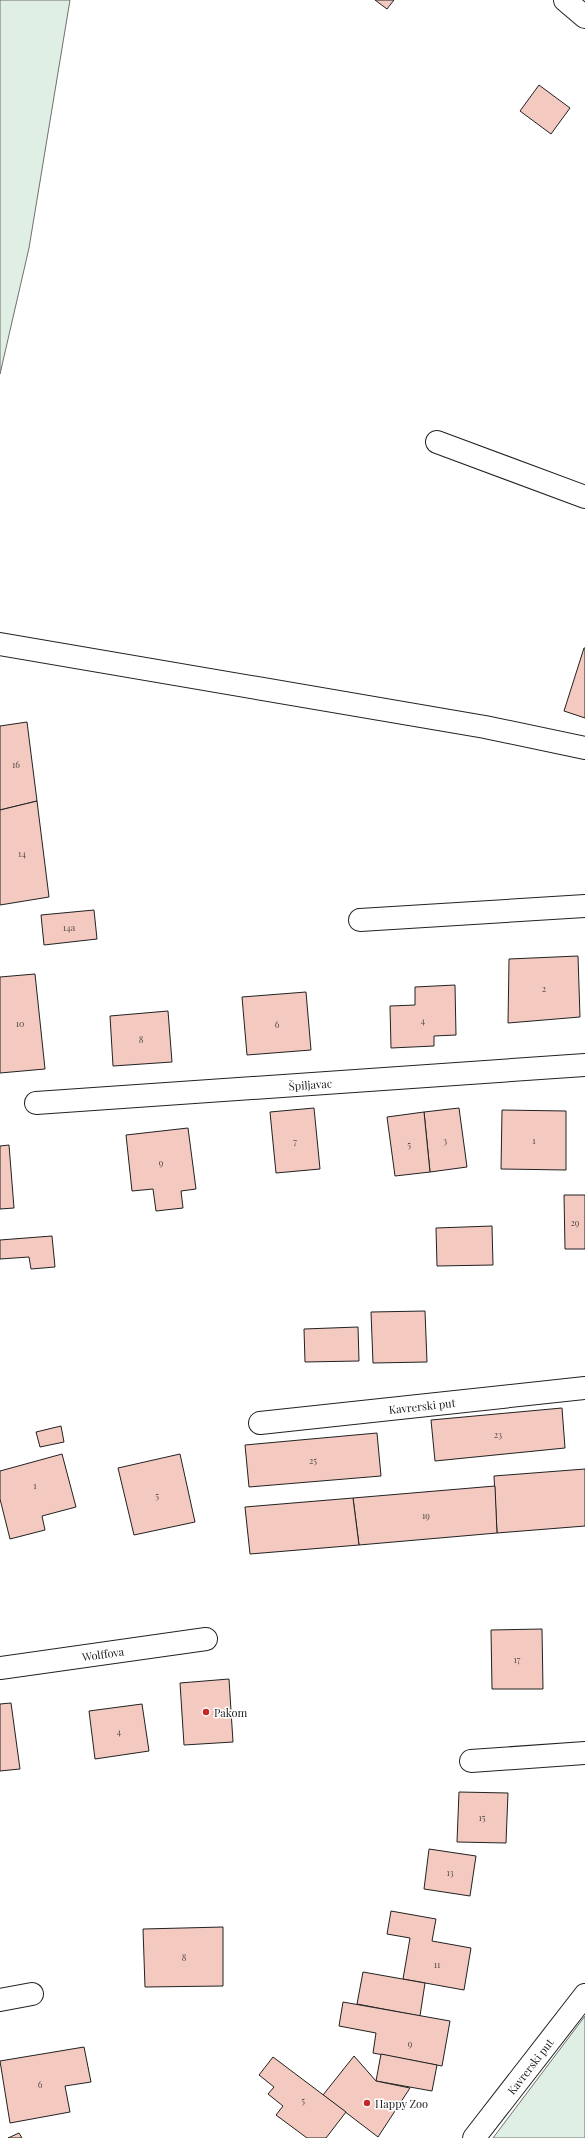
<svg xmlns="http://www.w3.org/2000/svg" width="585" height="2138" viewBox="0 0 585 2138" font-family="'Playfair Display',serif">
	<rect width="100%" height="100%" fill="#fff"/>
	<g fill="#e0efe3" stroke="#6f6f6f">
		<path d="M0 0H70L29 248 0 374Z"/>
		<path d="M585 2016V2138H493Z"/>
	</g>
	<g fill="#f3c9c0" stroke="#222">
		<path d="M375 0H394L387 9Z"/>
		<path d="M539 85 570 108 551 134 520 111Z"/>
		<path d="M584 648H585V718L564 711Z"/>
		<path d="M27 722 37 801 0 810V726Z"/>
		<path d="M37 801 49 897 0 905V810Z"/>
		<path d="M94 910 97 939 44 945 41 915Z"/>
		<path d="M578 956 580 1017 508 1023 509 959Z"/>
		<path d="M35 974 45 1069 0 1073V977Z"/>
		<path d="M455 985 456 1035 434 1036V1046L391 1048 390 1006 415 1005V987Z"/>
		<path d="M306 992 311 1050 247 1055 242 997Z"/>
		<path d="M168 1011 172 1062 113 1066 110 1016Z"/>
		<path d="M314 1108 320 1169 276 1173 270 1112Z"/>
		<path d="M459 1108 467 1167 430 1172 424 1112Z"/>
		<path d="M502 1110 566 1111V1170L501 1169Z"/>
		<path d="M424 1112 430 1172 395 1176 387 1117Z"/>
		<path d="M188 1128 196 1189 181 1191 183 1208 156 1211 153 1189 132 1191 126 1135Z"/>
		<path d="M9 1145 14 1208 0 1209V1146Z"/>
		<path d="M564 1195H585V1249H565Z"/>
		<path d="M492 1226 493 1265 437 1266 436 1228Z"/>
		<path d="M52 1236 55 1267 31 1269 29 1257 0 1259V1240Z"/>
		<path d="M425 1311 427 1362 373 1363 371 1312Z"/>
		<path d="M358 1327 359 1361 305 1362 304 1329Z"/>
		<path d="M562 1408 565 1448 435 1461 431 1420Z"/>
		<path d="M61 1426 64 1442 40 1447 36 1432Z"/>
		<path d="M377 1433 381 1476 249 1487 245 1445Z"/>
		<path d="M62 1454 76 1507 42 1516 45 1530 10 1539 0 1499V1471Z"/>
		<path d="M180 1454 195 1522 134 1535 118 1468Z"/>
		<path d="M585 1469V1526L497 1533 494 1476Z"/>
		<path d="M495 1486 497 1533 359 1545 353 1498Z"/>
		<path d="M353 1498 359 1545 250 1554 245 1507Z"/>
		<path d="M542 1629 543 1689H492L491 1630Z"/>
		<path d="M229 1679 233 1742 184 1745 180 1683Z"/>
		<path d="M11 1703 20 1769 0 1771V1704Z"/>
		<path d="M142 1704 149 1751 95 1759 89 1711Z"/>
		<path d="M459 1792 508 1793 506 1843 457 1842Z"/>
		<path d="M429 1849 476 1856 470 1896 424 1889Z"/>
		<path d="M391 1911 436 1919 432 1941 471 1948 464 1990 403 1979 410 1938 387 1934Z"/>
		<path d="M223 1927V1986L145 1987 143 1929Z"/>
		<path d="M363 1972 425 1983 420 2016 357 2004Z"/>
		<path d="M343 2002 450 2021 442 2066 373 2053 376 2033 339 2026Z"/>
		<path d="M84 2047 91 2082 65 2086 70 2112 10 2123 0 2061Z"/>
		<path d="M381 2054 437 2065 432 2091 376 2081Z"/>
		<path d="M354 2056 376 2081 410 2088 378 2137 323 2095Z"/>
		<path d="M273 2057 346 2112 326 2138H307L276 2115 283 2106 268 2094 274 2087 259 2075Z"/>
		<path d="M19 2133 22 2138H8Z"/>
	</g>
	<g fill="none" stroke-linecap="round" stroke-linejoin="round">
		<defs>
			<g id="minor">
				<path d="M565 0 585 17"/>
				<path d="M437 442 585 497"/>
				<path d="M0 644 485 727 585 748"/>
				<path d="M360 920 585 906"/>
				<path id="s1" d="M36 1103 585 1065"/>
				<path id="s2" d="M260 1423 585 1388"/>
				<path id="s3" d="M0 1668 206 1639"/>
				<path d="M471 1761 585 1753"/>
				<path d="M0 2000 32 1994"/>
			</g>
			<g id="major">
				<path id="s4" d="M474 2138 585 1995"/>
			</g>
		</defs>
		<use href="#minor" stroke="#222" stroke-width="24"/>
		<use href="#major" stroke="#222" stroke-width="24"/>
		<use href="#minor" stroke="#fff" stroke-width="22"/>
		<use href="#major" stroke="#fff" stroke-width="22"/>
	</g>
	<g fill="#c62828" stroke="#fff" stroke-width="1.5">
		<circle cx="206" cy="1712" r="4"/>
		<circle cx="367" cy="2103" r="4"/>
	</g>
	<g text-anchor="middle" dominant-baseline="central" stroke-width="3" stroke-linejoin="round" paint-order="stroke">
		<g font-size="9" fill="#564c4a">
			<text x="16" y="764">16</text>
			<text x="22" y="853">14</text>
			<text x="69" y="927">14a</text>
			<text x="544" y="988">2</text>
			<text x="423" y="1020">4</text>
			<text x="20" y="1023">10</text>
			<text x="277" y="1024">6</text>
			<text x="141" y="1039">8</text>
			<text x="445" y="1140">3</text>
			<text x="534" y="1140">1</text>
			<text x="295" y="1141">7</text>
			<text x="409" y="1144">5</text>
			<text x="161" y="1162">9</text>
			<text x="575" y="1222">29</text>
			<text x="498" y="1434">23</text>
			<text x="313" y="1460">25</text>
			<text x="35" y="1485">1</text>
			<text x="157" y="1495">5</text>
			<text x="426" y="1515">19</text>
			<text x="517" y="1659">17</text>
			<text x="119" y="1731">4</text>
			<text x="482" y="1817">15</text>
			<text x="450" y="1872">13</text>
			<text x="184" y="1957">8</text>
			<text x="437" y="1964">11</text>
			<text x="410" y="2043">9</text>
			<text x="40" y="2084">6</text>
			<text x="303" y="2100">5</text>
		</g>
		<g font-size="11" fill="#222" stroke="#fff">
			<text stroke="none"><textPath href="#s1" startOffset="275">Špiljavac</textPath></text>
			<text stroke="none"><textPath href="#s2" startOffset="163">Kavrerski put</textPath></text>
			<text stroke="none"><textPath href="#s3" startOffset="104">Wolffova</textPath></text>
			<text stroke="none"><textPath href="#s4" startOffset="91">Kavrerski put</textPath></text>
		</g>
		<g font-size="11" fill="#222" stroke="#fff" text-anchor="start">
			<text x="214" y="1712">Pakom</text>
			<text x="375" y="2103">Happy Zoo</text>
		</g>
	</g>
</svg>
